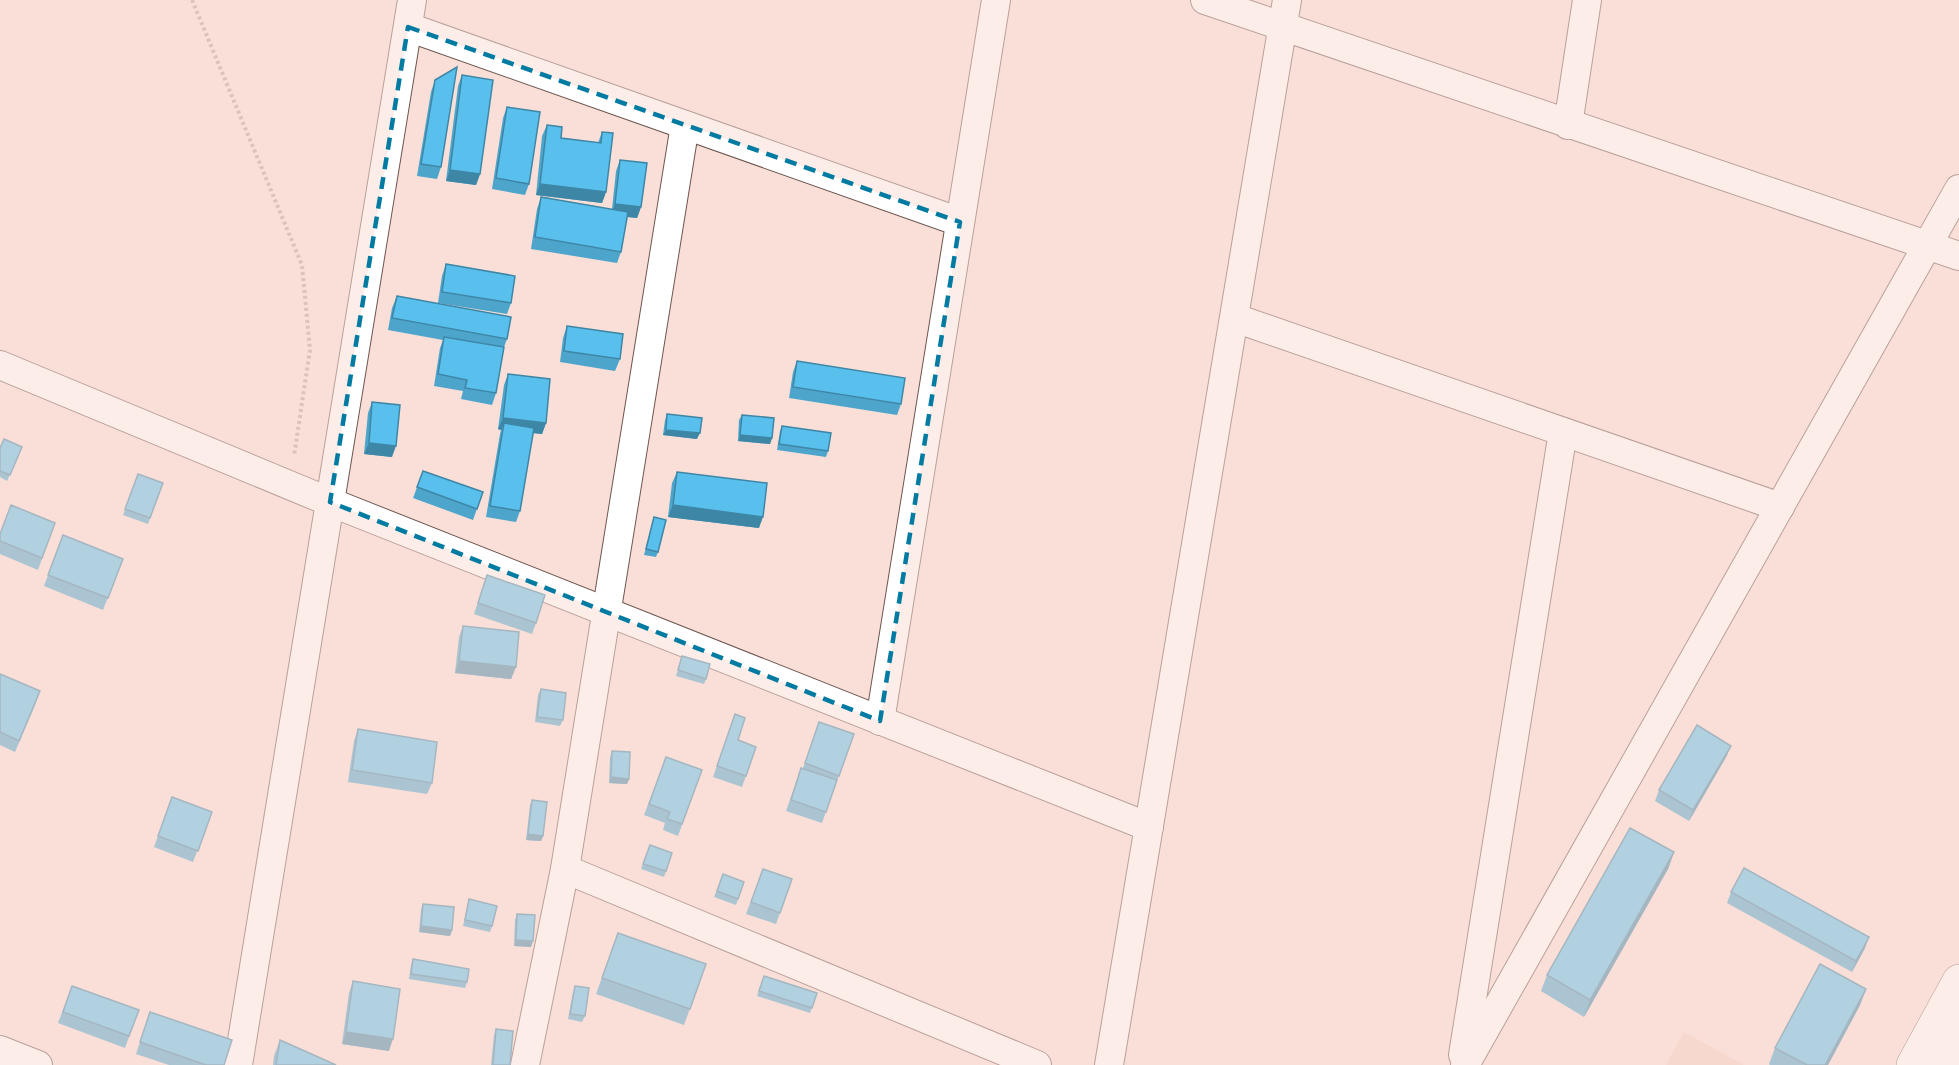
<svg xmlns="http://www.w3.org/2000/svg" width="1959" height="1065" viewBox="0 0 1959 1065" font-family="Arial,sans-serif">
	<rect width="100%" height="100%" fill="#f9dfd7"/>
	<path fill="#f2d1c6" d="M1684 1032 1744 1065H1666Z"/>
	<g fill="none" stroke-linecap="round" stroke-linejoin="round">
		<defs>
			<g id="minor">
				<path d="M1205 0 1959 256"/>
				<path d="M408 27 960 222"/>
				<path d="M1568 125 1587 0"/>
				<path d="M1235 318 1780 507"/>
				<path d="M0 365 330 502 1149 827"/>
				<path d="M880 721 996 0"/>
				<path d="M565 869 1037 1065"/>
				<path d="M0 1050 38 1065"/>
				<path d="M1463 1055 1563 432"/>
				<path d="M238 1065 412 0"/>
				<path d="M525 1065 565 869 685 125"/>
				<path d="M1109 1065 1287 0"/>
				<path d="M1465 1065 1959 189"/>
			</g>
			<g id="tertiary">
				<path d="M1913 1065 1959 981"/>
				<path d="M1942 1065 1959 1032"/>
			</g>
		</defs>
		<use href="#minor" stroke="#6c5650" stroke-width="30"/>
		<use href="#tertiary" stroke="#6c5650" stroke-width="34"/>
		<path stroke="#b6a29b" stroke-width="4" stroke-dasharray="3 3" stroke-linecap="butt" d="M192 0 302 265 310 350 294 456"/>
		<use href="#minor" stroke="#fff" stroke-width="28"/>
		<use href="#tertiary" stroke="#fff" stroke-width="33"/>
	</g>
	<g fill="#4da5cc">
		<path d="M462 75 480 174 476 185 446 181 458 86Z"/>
		<path d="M435 80 441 167 437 179 417 176 431 92Z"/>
		<path d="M507 107 529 184 525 195 492 189 503 118Z"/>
		<path d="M547 125 561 138 598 143 602 132 606 192 602 203 536 195 542 136Z"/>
		<path d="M620 160 641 207 637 218 627 217 621 252 617 263 531 249 537 209 541 197 612 209 616 171Z"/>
		<path d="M446 264 511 303 507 314 438 303 442 276Z"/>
		<path d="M397 296 507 339 504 347 496 393 492 405 461 399 463 391 434 386 440 348 443 340 388 330 392 308Z"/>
		<path d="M567 326 620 359 615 371 560 362 563 338Z"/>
		<path d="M797 361 901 404 897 415 789 398 793 372Z"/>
		<path d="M508 374 546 423 542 434 533 433 520 511 516 522 486 517 500 434 501 430 498 429 504 385Z"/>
		<path d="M372 402 392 457 364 454 368 413Z"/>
		<path d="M667 414 697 439 663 435 665 420Z"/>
		<path d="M742 415 772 438 770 444 738 441 739 420Z"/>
		<path d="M782 426 828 451 826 457 777 450 780 431Z"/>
		<path d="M0 448 20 453 7 481 0 477Z"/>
		<path d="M423 471 483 492 473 520 413 498Z"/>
		<path d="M677 472 759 528 668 517 672 483Z"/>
		<path d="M138 474 163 483 148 524 123 515Z"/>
		<path d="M654 517 658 552 656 557 644 555Z"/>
		<path d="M55 523 38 570 0 554V534Z"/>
		<path d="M63 535 123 559 103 610 44 586Z"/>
		<path d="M487 575 536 623 532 634 474 614Z"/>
		<path d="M463 626 516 667 511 679 455 673 459 637Z"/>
		<path d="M682 656 706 679 704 684 676 676Z"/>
		<path d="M0 674 36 703 15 752 0 745Z"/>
		<path d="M541 689 563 720 560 726 535 722 538 695Z"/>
		<path d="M735 714 738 740 756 747 742 787 713 777Z"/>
		<path d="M819 722 854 734 822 823 786 811 801 768H803Z"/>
		<path d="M358 729 432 783 427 794 348 782 354 741Z"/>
		<path d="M1731 746 1726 757 1689 821 1655 801 1659 790Z"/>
		<path d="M612 751 629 779 627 784 609 783 610 757Z"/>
		<path d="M666 757 702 770 678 836 663 830 665 823 644 815Z"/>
		<path d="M172 797 212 812 193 862 154 847Z"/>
		<path d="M532 800 543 836 541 841 526 840 530 805Z"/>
		<path d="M650 845 672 853 664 877 641 869Z"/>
		<path d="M1674 852 1668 869 1584 1017 1541 991 1547 975Z"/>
		<path d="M763 869 792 879 776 924 746 914Z"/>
		<path d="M723 874 744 882 736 905 714 897Z"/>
		<path d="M1731 892 1865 948 1852 972 1727 903Z"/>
		<path d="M469 899 492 926 490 932 463 926Z"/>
		<path d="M423 904 452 930 450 936 419 932 421 910Z"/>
		<path d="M517 914 531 947 514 946 515 920Z"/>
		<path d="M618 933 706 964 684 1025 596 994Z"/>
		<path d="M413 959 467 982 465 988 409 979 411 965Z"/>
		<path d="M764 976 817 993 810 1013 757 996Z"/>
		<path d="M353 981 389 1051 342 1044 349 993Z"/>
		<path d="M72 986 139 1010 125 1048 58 1023Z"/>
		<path d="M575 986 585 1016 582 1022 568 1019 573 992Z"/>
		<path d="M1866 989 1860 1005 1828 1065H1770L1769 1064 1775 1048Z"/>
		<path d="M150 1012 224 1065H169L136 1054Z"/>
		<path d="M496 1029 510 1065H491L494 1035Z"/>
		<path d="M280 1040 336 1065H273L274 1056Z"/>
	</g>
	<g fill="#3e86a6">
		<path d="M450 170 480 174 476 185 446 181Z"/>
		<path d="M540 184 606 192 602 203 536 195Z"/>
		<path d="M615 204 641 207 637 218 611 215Z"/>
		<path d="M503 418 546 423 542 434 503 430 504 423 501 430 498 429Z"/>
		<path d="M666 430 700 433 697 439 663 435Z"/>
		<path d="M740 435 772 438 770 444 738 441Z"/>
		<path d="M369 443 396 446 392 457 364 454Z"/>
		<path d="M673 505 763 517 759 528 668 517Z"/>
		<path d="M459 661 516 667 511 679 455 673Z"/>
		<path d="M1731 746 1726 757 1689 821 1693 810Z"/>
		<path d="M611 777 629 779 627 784 609 783Z"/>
		<path d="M528 834 543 836 541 841 526 840Z"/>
		<path d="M1674 852 1668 869 1584 1017 1590 1000Z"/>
		<path d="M421 926 452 930 450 936 419 932Z"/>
		<path d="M1869 937 1865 948 1852 972 1856 961Z"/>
		<path d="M516 940 533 941 531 947 514 946Z"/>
		<path d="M1866 989 1860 1005 1828 1065H1825Z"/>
		<path d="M346 1032 393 1039 389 1051 342 1044Z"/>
	</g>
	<g fill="#59c0ed" stroke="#3e86a6" stroke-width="1.5">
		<path d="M457 67 441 167 421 164 435 80Z"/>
		<path d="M462 75 493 80 480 174 450 170Z"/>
		<path d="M507 107 540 112 529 184 496 178Z"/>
		<path d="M547 125 562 127 561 138 601 143 602 132 613 133 606 192 540 184Z"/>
		<path d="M620 160 647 163 641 207 615 204Z"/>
		<path d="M541 197 628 212 621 252 535 237Z"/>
		<path d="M446 264 515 276 511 303 442 292Z"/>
		<path d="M397 296 511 317 507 339 392 318Z"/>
		<path d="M567 326 623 334 620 359 564 351Z"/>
		<path d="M444 337 504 347 496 393 465 388 467 380 438 374Z"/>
		<path d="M797 361 905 378 901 404 793 387Z"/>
		<path d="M508 374 550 379 546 423 503 418Z"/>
		<path d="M372 402 400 405 396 446 369 443Z"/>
		<path d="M667 414 702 418 700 433 666 430Z"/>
		<path d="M742 415 774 418 772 438 740 435Z"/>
		<path d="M504 423 534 428 520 511 490 506Z"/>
		<path d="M782 426 831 433 828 451 779 444Z"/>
		<path d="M4 439 22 447 10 475 0 471V448Z"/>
		<path d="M423 471 483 492 477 509 417 487Z"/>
		<path d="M677 472 767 483 763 517 673 505Z"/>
		<path d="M138 474 163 483 150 518 125 509Z"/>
		<path d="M11 505 55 523 42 558 0 541V534Z"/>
		<path d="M654 517 666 520 658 552 646 549Z"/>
		<path d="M63 535 123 559 108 598 48 575Z"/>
		<path d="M487 575 545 595 536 623 478 603Z"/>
		<path d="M463 626 519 632 516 667 459 661Z"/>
		<path d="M682 656 710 664 706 679 678 670Z"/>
		<path d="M0 674 40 691 19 741 0 732Z"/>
		<path d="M541 689 566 693 563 720 537 717Z"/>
		<path d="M735 714 745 718 738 740 756 747 746 776 717 766Z"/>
		<path d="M819 722 854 734 839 776 805 763Z"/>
		<path d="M1697 725 1731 746 1693 810 1659 790Z"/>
		<path d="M358 729 437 742 432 783 352 770Z"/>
		<path d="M612 751 630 752 629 779 611 777Z"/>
		<path d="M666 757 702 770 682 824 667 819 670 812 649 804Z"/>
		<path d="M801 768 837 780 826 812 791 800Z"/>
		<path d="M172 797 212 812 198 851 158 836Z"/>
		<path d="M532 800 547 802 543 836 528 834Z"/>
		<path d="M1630 828 1674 852 1590 1000 1547 975Z"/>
		<path d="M650 845 672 853 666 871 643 864Z"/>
		<path d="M1744 868 1869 937 1856 961 1731 892Z"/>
		<path d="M763 869 792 879 780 913 751 902Z"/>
		<path d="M723 874 744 882 738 899 717 891Z"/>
		<path d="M469 899 497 906 492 926 465 920Z"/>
		<path d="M423 904 454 907 452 930 421 926Z"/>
		<path d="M517 914 535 915 533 941 516 940Z"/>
		<path d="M618 933 706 964 690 1009 602 978Z"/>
		<path d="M413 959 469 969 467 982 411 974Z"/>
		<path d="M1820 964 1866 989 1825 1065H1807L1775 1048Z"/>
		<path d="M764 976 817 993 812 1008 759 991Z"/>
		<path d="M353 981 400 989 393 1039 346 1032Z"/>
		<path d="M72 986 139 1010 129 1036 63 1012Z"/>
		<path d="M575 986 589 988 585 1016 570 1014Z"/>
		<path d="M150 1012 232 1040 224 1065H206L140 1042Z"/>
		<path d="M496 1029 513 1031 510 1065H493Z"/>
		<path d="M280 1040 336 1065H276Z"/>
	</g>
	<path d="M0 0H1959V1065H0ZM408 27 960 222 880 721 330 502Z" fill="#f9dfd7" fill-opacity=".55" fill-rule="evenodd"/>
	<path fill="none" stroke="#017ba2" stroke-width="4.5" stroke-dasharray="12 8" stroke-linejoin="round" d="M408 27 960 222 880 721 330 502Z"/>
</svg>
